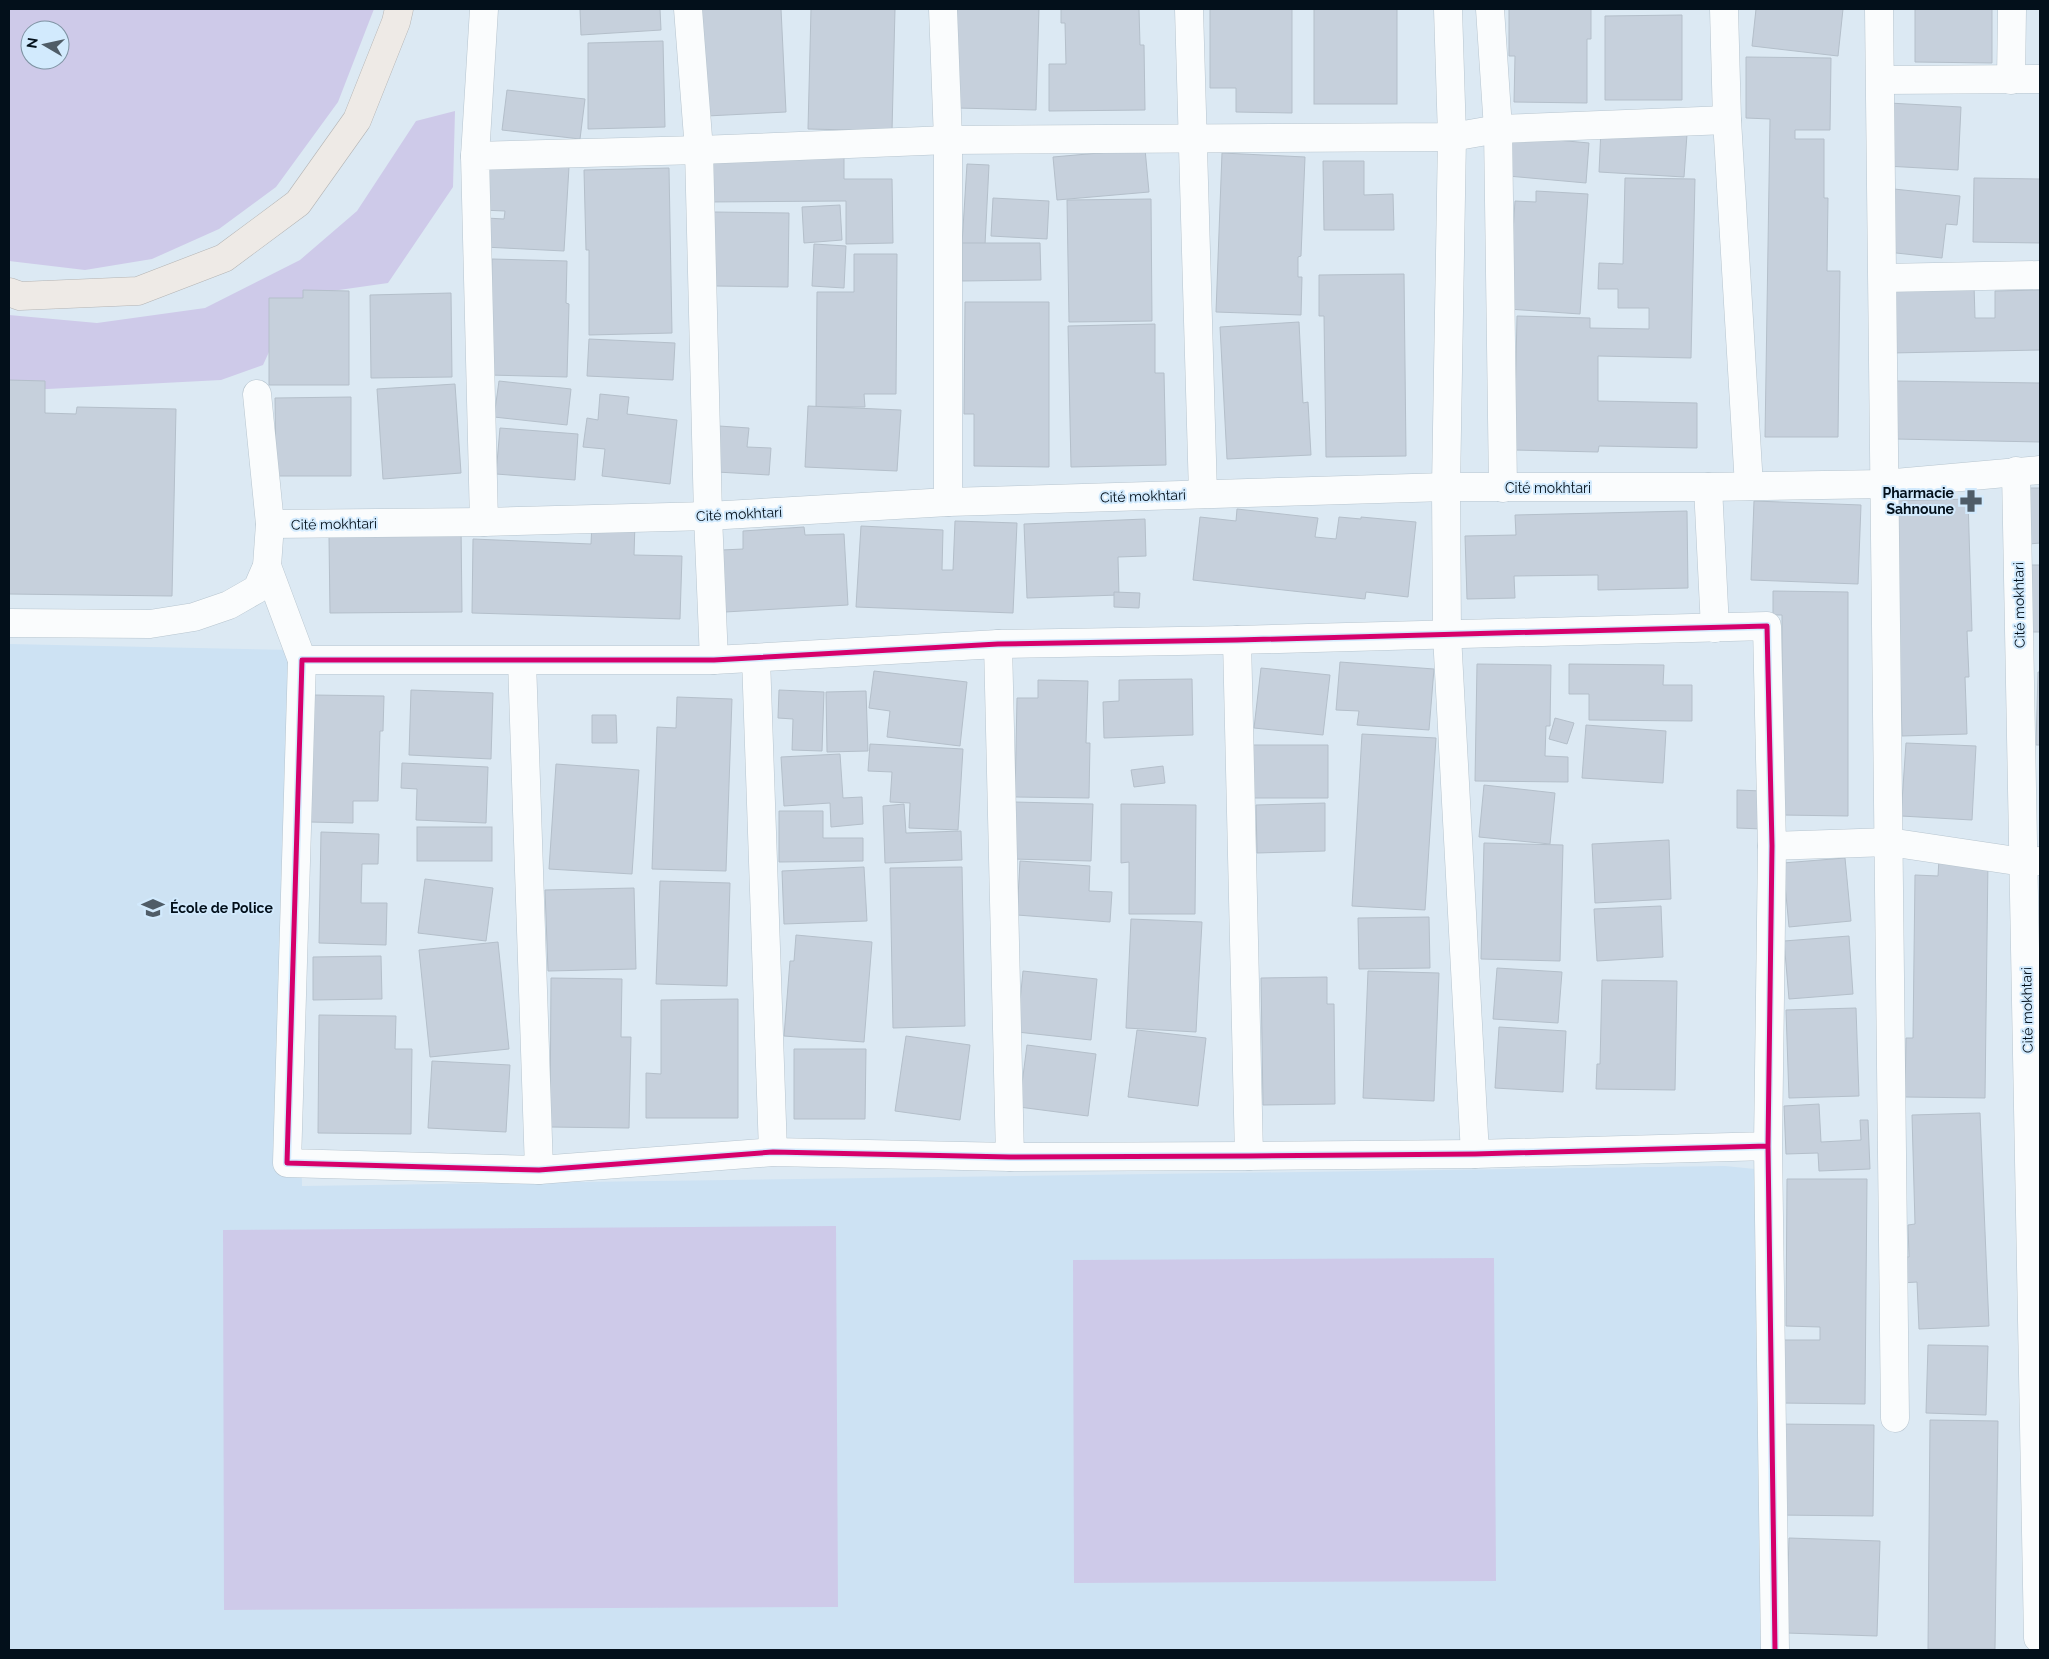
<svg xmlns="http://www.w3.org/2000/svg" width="2049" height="1659" viewBox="0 0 2049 1659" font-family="Raleway,sans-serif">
	<rect width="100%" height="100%" fill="#dce9f3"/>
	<path fill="#cde2f3" d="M9 644 294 650 302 1186 1725 1166 1755 1169 1770 1650H9Z"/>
	<g fill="#cecae9" fill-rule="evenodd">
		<path d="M9 9H374L338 102 276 187 219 229 152 259 85 270 9 261ZM30 30H60V60H30Z"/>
		<path d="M455 111 453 187 388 283 311 294 280 328 263 365 221 380 9 391V315L97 323 205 308 300 260 357 211 416 121Z"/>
		<path d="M836 1226 838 1607 224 1610 223 1230Z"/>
		<path d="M1494 1258 1496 1581 1074 1583 1073 1260Z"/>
	</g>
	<g fill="#c6d0dc" stroke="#b4bfca">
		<path d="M580 9H660L661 30 581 35Z"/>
		<path d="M701 9H781L786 112 707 116Z"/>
		<path d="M811 9H895L892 131 808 129Z"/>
		<path d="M956 9H1039L1036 110 957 108Z"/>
		<path d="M1061 9H1139L1140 45H1144L1145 110 1049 111V64H1066L1065 23H1061Z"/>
		<path d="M1210 9H1292V113L1236 112V88H1210Z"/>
		<rect x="1314" y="9" width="83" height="95"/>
		<path d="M1509 9H1591V39H1587V103L1514 102 1515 56H1509Z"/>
		<path d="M1756 9H1843L1838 56 1752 46Z"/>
		<path d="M1915 9H1992V63L1915 62Z"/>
		<path d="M1682 15V100H1605V16Z"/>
		<path d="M663 41 665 127 588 129V43Z"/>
		<path d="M1746 57 1831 58 1830 130H1795V139H1824V198H1828L1827 271H1840L1838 437H1765L1770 119 1746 118Z"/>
		<path d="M507 90 585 99 580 139 502 130Z"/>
		<path d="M1889 103 1961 107 1958 170 1886 166Z"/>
		<path d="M1601 129 1687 134 1684 177 1599 172Z"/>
		<path d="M1512 136 1589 143 1586 183 1508 176Z"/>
		<path d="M1145 149 1149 192 1057 200 1053 157Z"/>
		<path d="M844 153V179H892L893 243 846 244V201L706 202 705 154Z"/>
		<path d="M1222 153 1305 157 1301 256 1298 257V277H1302L1301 315 1216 312Z"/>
		<path d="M1323 161H1364V195L1393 194 1394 230H1324Z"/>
		<path d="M485 163 569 167 564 251 484 247 486 218 504 219 505 211 482 210Z"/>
		<path d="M967 164 989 165 985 245 962 244Z"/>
		<path d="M669 168 672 333 589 335V250H586L584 170Z"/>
		<path d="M1625 178 1695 179 1691 358 1598 356V401L1697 403V448L1599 446 1598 452 1514 450 1517 316 1590 318V328L1649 329V308H1618V289H1598L1599 263 1623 264Z"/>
		<path d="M1974 178 2040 179V243L1973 242Z"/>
		<path d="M1894 189 1960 196 1957 225 1946 224 1942 258 1887 252Z"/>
		<path d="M1536 191 1588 194 1580 314 1508 309 1515 201 1536 202Z"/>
		<path d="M993 198 1049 201 1047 239 991 236Z"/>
		<path d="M1151 199 1152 321 1069 322 1067 200Z"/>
		<path d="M840 205 842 240 804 243 802 207Z"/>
		<path d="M714 212 789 213 788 287 715 286V253L713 252Z"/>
		<path d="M962 243H1040L1041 280 962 281Z"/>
		<path d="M814 244 846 246 844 288 812 286Z"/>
		<path d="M854 254H897L896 394H864L865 407H816L817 292H854Z"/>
		<path d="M492 259 567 261 566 303 569 304 567 377 489 375Z"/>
		<path d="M1404 274 1406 456 1326 457 1324 316H1319V275Z"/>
		<path d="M1974 285 1975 318H1995V291L2040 290V350L1891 353 1889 287Z"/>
		<path d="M303 290 349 291V385H269V298H303Z"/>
		<path d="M451 293 452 377 371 378 370 295Z"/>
		<path d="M965 302H1049V467L974 466V414H964Z"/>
		<path d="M1299 322 1303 403 1308 402 1311 455 1227 459 1220 327Z"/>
		<path d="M1155 324V373H1164L1166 465 1071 467 1068 326Z"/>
		<path d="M589 339 675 343 673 380 587 376Z"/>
		<path d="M9 380 45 381V413L76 414 77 407 176 409 172 596 9 594Z"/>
		<path d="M499 381 571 389 567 425 494 417Z"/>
		<path d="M1896 381 2040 383V442L1895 439Z"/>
		<path d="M455 384 461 473 383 479 377 389Z"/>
		<path d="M600 394 629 397 627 414 677 420 670 484 602 476 605 449 583 447 587 418 598 420Z"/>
		<path d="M351 397V476H276L275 398Z"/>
		<path d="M808 406 901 410 897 471 805 467Z"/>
		<path d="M719 426 749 428 747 447 771 448 769 475 717 472Z"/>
		<path d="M500 428 578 434 575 480 496 474Z"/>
		<path d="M2028 488H2040V543L2029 544Z"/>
		<path d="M1968 499 1972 631H1967L1969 677H1965L1967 734 1902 736 1895 501Z"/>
		<path d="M1754 501 1861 505 1858 584 1751 580Z"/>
		<path d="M1237 509 1318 518 1315 537 1336 539 1339 517 1361 519V517L1416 522 1408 597 1366 592 1365 599 1193 580 1200 517 1236 521Z"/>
		<path d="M1687 511 1688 588 1598 590V575L1514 576 1515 598 1467 599 1465 536 1516 535 1515 515Z"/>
		<path d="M1145 519 1146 556 1118 557 1119 595 1027 598 1024 524Z"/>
		<path d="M955 521 1017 523 1013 613 856 607 861 526 943 530 942 570H953Z"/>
		<path d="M592 522 635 523 634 555 682 556 680 619 472 613 473 539 591 544Z"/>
		<path d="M461 525 462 612 330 613 329 537Z"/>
		<path d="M804 527 805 535 844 534 848 605 725 612 722 550 743 549V531Z"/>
		<rect x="2026" y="565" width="14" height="67"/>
		<path d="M1773 591 1848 592V816L1782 815V615H1773Z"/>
		<path d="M1114 592 1140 593 1139 608 1114 607Z"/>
		<path d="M1340 662 1434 669 1429 730 1357 725 1359 711 1336 710Z"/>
		<path d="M1477 664 1551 665 1550 726H1546L1545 756 1568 757V782L1475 781Z"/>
		<path d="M1569 664 1664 665 1663 685H1692V721L1589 720V694H1569Z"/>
		<path d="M1261 668 1330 675 1323 735 1254 728Z"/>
		<path d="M874 671 967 682 960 746 887 737 890 711 869 708Z"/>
		<path d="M2038 672H2040V745H2036Z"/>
		<path d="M1192 679 1193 735 1104 738 1103 702 1119 701V680Z"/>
		<path d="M1038 680 1088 681 1086 743H1090L1089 798 1015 797 1017 698H1038Z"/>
		<path d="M411 690 493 693 491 759 409 755Z"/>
		<path d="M779 690 824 692 822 751 792 750 793 719 778 718Z"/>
		<path d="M866 691 868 751 827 752 826 692Z"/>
		<path d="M313 695 384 696 383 731H380L378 801H353V823L310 822Z"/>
		<path d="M677 697 732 699 726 871 652 869 657 727 676 728Z"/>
		<path d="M592 715H616L617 743H592Z"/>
		<path d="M1555 718 1574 723 1567 744 1549 739Z"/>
		<path d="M1586 725 1666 731 1663 783 1582 778Z"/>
		<path d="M1362 734 1436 738 1425 910 1352 906Z"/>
		<path d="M1906 743 1976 746 1972 820 1901 816Z"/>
		<path d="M870 744 963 749 958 830 909 828 910 803 890 802 892 772 868 771Z"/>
		<path d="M1246 745H1328V798H1247Z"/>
		<path d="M840 754 843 798 862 797 863 824 831 827 830 803 784 806 781 757Z"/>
		<path d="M402 763 488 767 486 823 416 820 417 789 401 788Z"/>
		<path d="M556 764 639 770 632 874 549 869Z"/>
		<path d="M1163 766 1165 783 1134 787 1131 770Z"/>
		<path d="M1484 785 1555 793 1550 844 1479 837Z"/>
		<path d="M1737 790 1762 791V829L1737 828Z"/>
		<path d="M1014 802 1093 804 1091 861 1012 859Z"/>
		<path d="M1325 803V851L1257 853 1256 805Z"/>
		<path d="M904 804 906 833 961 831 962 860 885 863 883 806Z"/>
		<path d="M1121 804 1196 805 1195 914H1129V862L1121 863Z"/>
		<path d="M779 811H823V838H863V861L779 862Z"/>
		<rect x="417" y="827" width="75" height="34"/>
		<path d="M321 832 379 834 378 864H362L361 903H387L386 945 319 943Z"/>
		<path d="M1669 840 1671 899 1595 903 1592 844Z"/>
		<path d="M1484 843 1563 845 1560 961 1481 959Z"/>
		<path d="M1845 858 1851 921 1789 927 1783 863Z"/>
		<path d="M1939 859 1988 860 1985 1098 1905 1097 1906 1038H1913L1915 875 1938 876Z"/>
		<path d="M1020 861 1090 866 1089 891 1112 892 1110 922 1017 915Z"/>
		<path d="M864 867 867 921 784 924 782 871Z"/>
		<path d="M962 867 965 1026 893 1028 890 868Z"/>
		<path d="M425 879 493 888 486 941 418 933Z"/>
		<path d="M660 881 730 883 727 986 656 984Z"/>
		<path d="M634 888 636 969 548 971 545 890Z"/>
		<path d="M1661 906 1663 957 1597 961 1594 909Z"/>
		<path d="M1429 917 1430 968 1359 969 1358 918Z"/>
		<path d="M1131 919 1202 922 1196 1032 1126 1028Z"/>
		<path d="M796 935 872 942 864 1042 784 1036 790 961H794Z"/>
		<path d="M1849 936 1853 994 1789 999 1784 941Z"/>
		<path d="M498 942 509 1049 430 1057 419 950Z"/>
		<path d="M381 956 382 999 313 1000V957Z"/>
		<path d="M1497 968 1562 972 1558 1023 1493 1019Z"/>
		<path d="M1023 971 1097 979 1091 1040 1017 1032Z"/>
		<path d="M1368 971 1439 973 1434 1101 1363 1098Z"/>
		<path d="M1327 977V1004H1334L1335 1104 1263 1105 1261 978Z"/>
		<path d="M551 978 622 979 621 1037H631L629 1128 550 1127Z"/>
		<path d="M1602 980 1677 981 1675 1090 1596 1089 1597 1064H1600Z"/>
		<path d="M738 999V1118H646V1073L661 1074V1000Z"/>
		<path d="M1856 1008 1859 1096 1789 1098 1786 1010Z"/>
		<path d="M319 1015 396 1016 395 1049H412L411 1134 318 1133Z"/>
		<path d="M1499 1027 1566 1031 1563 1092 1495 1088Z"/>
		<path d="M1137 1030 1206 1038 1198 1106 1128 1097Z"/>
		<path d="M906 1036 970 1045 960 1120 895 1111Z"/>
		<path d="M1027 1045 1096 1054 1088 1116 1019 1107Z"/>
		<path d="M794 1049H866L865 1119H794Z"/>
		<path d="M432 1061 510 1065 506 1132 428 1128Z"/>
		<path d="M1819 1104 1821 1142 1861 1140 1860 1120H1868L1870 1169 1819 1171 1818 1153 1786 1154 1784 1106Z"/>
		<path d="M1980 1113 1989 1326 1919 1329 1917 1282 1902 1283 1901 1257H1909L1908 1225 1915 1224 1912 1115Z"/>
		<path d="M1787 1179H1867L1865 1404 1779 1403V1340H1820V1327L1786 1326Z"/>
		<path d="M1928 1345 1988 1346 1986 1415 1926 1413Z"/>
		<path d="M1930 1420 1998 1421 1995 1649H1928Z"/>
		<path d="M1777 1424 1874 1425 1873 1516 1775 1515Z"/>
		<path d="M1789 1538 1880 1541 1877 1636 1786 1633Z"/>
	</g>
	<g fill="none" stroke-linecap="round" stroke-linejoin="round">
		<defs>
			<g id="minor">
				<path d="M688 9 699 150 708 516 714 660"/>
				<path d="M943 9 948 140V502"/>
				<path d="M1189 9 1203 494"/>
				<path d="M1448 9 1452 137 1446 487 1447 635 1475 1154"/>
				<path d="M1490 9 1498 129 1503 488"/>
				<path d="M1724 9 1727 120 1749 486"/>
				<path d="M1879 9 1895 1418"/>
				<path d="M1881 80 2040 79"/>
				<path d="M2011 80 2012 9"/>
				<path d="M475 156 484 9"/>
				<path d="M1883 278 2040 275"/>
				<path d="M2016 471 2038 1638H2040"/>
				<path d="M1708 487 1715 628"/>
				<path d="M484 522 475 156 699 150 948 140 1452 137 1498 129 1727 120"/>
				<path d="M270 524 484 522 708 516 948 502 1446 487H1708L1884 484 2040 470"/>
				<path d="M267 566 302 660"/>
				<path d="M9 623 150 624 194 617 229 605 257 589 267 566 270 524 257 394"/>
				<path d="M1237 640 1249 1156"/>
				<path d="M998 644 1010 1157"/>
				<path d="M756 658 773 1152"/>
				<path d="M522 661 539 1170"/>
				<path d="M1772 846 1889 842 2023 862 2040 861"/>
				<path d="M1768 1146 1475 1154 1249 1156 1010 1157 773 1152 539 1170 287 1163 302 660H714L998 644 1237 640 1767 626 1772 846 1768 1146 1775 1650"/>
			</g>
			<path id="motorway" d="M9 292 20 296 138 291 224 258 298 203 357 120 396 22 399 9"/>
		</defs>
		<use href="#minor" stroke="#b7c5cf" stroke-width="29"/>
		<use href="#motorway" stroke="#b4b4b4" stroke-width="29"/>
		<use href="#minor" stroke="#fafcfd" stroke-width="28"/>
		<use href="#motorway" stroke="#eeeae6" stroke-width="28"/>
		<defs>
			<path id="cycleway" d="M1768 1146 1475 1154 1249 1156 1010 1157 773 1152 539 1170 287 1163 302 660H714L998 644 1237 640 1767 626 1772 846 1768 1146 1775 1650"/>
		</defs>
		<use href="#cycleway" stroke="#d2eafd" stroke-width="8"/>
		<use href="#cycleway" stroke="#d6006c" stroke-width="5"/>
	</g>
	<defs>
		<symbol id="pharmacy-bare" viewBox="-9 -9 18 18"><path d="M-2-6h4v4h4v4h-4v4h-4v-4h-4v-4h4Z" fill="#4f5c67" stroke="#d2eafd" stroke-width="2.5" paint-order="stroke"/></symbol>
		<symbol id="university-bare" viewBox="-9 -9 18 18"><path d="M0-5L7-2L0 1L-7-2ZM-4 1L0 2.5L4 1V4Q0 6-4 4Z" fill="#4f5c67" stroke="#d2eafd" stroke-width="2.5" paint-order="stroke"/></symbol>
	</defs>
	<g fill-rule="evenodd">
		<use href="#pharmacy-bare" x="1955" y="485" width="32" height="32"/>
		<use href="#university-bare" x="137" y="892" width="32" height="32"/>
	</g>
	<g text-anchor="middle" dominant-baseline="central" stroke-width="4" stroke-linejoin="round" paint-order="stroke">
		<g font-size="14" fill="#03101b" stroke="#d2eafd">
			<text x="1548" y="488">Cité mokhtari</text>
			<text transform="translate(1143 496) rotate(-2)">Cité mokhtari</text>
			<text transform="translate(739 514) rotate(-3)">Cité mokhtari</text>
			<text transform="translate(334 524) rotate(-1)">Cité mokhtari</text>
			<text transform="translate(2019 605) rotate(-91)">Cité mokhtari</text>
			<text transform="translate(2027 1010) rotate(-91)">Cité mokhtari</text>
		</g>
		<g font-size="14" font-weight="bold" fill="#03101b" stroke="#d2eafd" text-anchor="end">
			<text x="1954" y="493">Pharmacie<tspan x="1954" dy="16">Sahnoune</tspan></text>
			<text x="170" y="908" text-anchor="start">École de Police</text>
		</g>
	</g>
	<rect width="2049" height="1659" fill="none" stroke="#03101b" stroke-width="20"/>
	<g transform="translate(45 45) rotate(279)"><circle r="24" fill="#d2eafd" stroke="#7f93a3"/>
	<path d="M0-4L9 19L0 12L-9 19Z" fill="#4f5c67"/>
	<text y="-8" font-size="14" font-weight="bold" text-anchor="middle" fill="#03101b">N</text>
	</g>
</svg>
